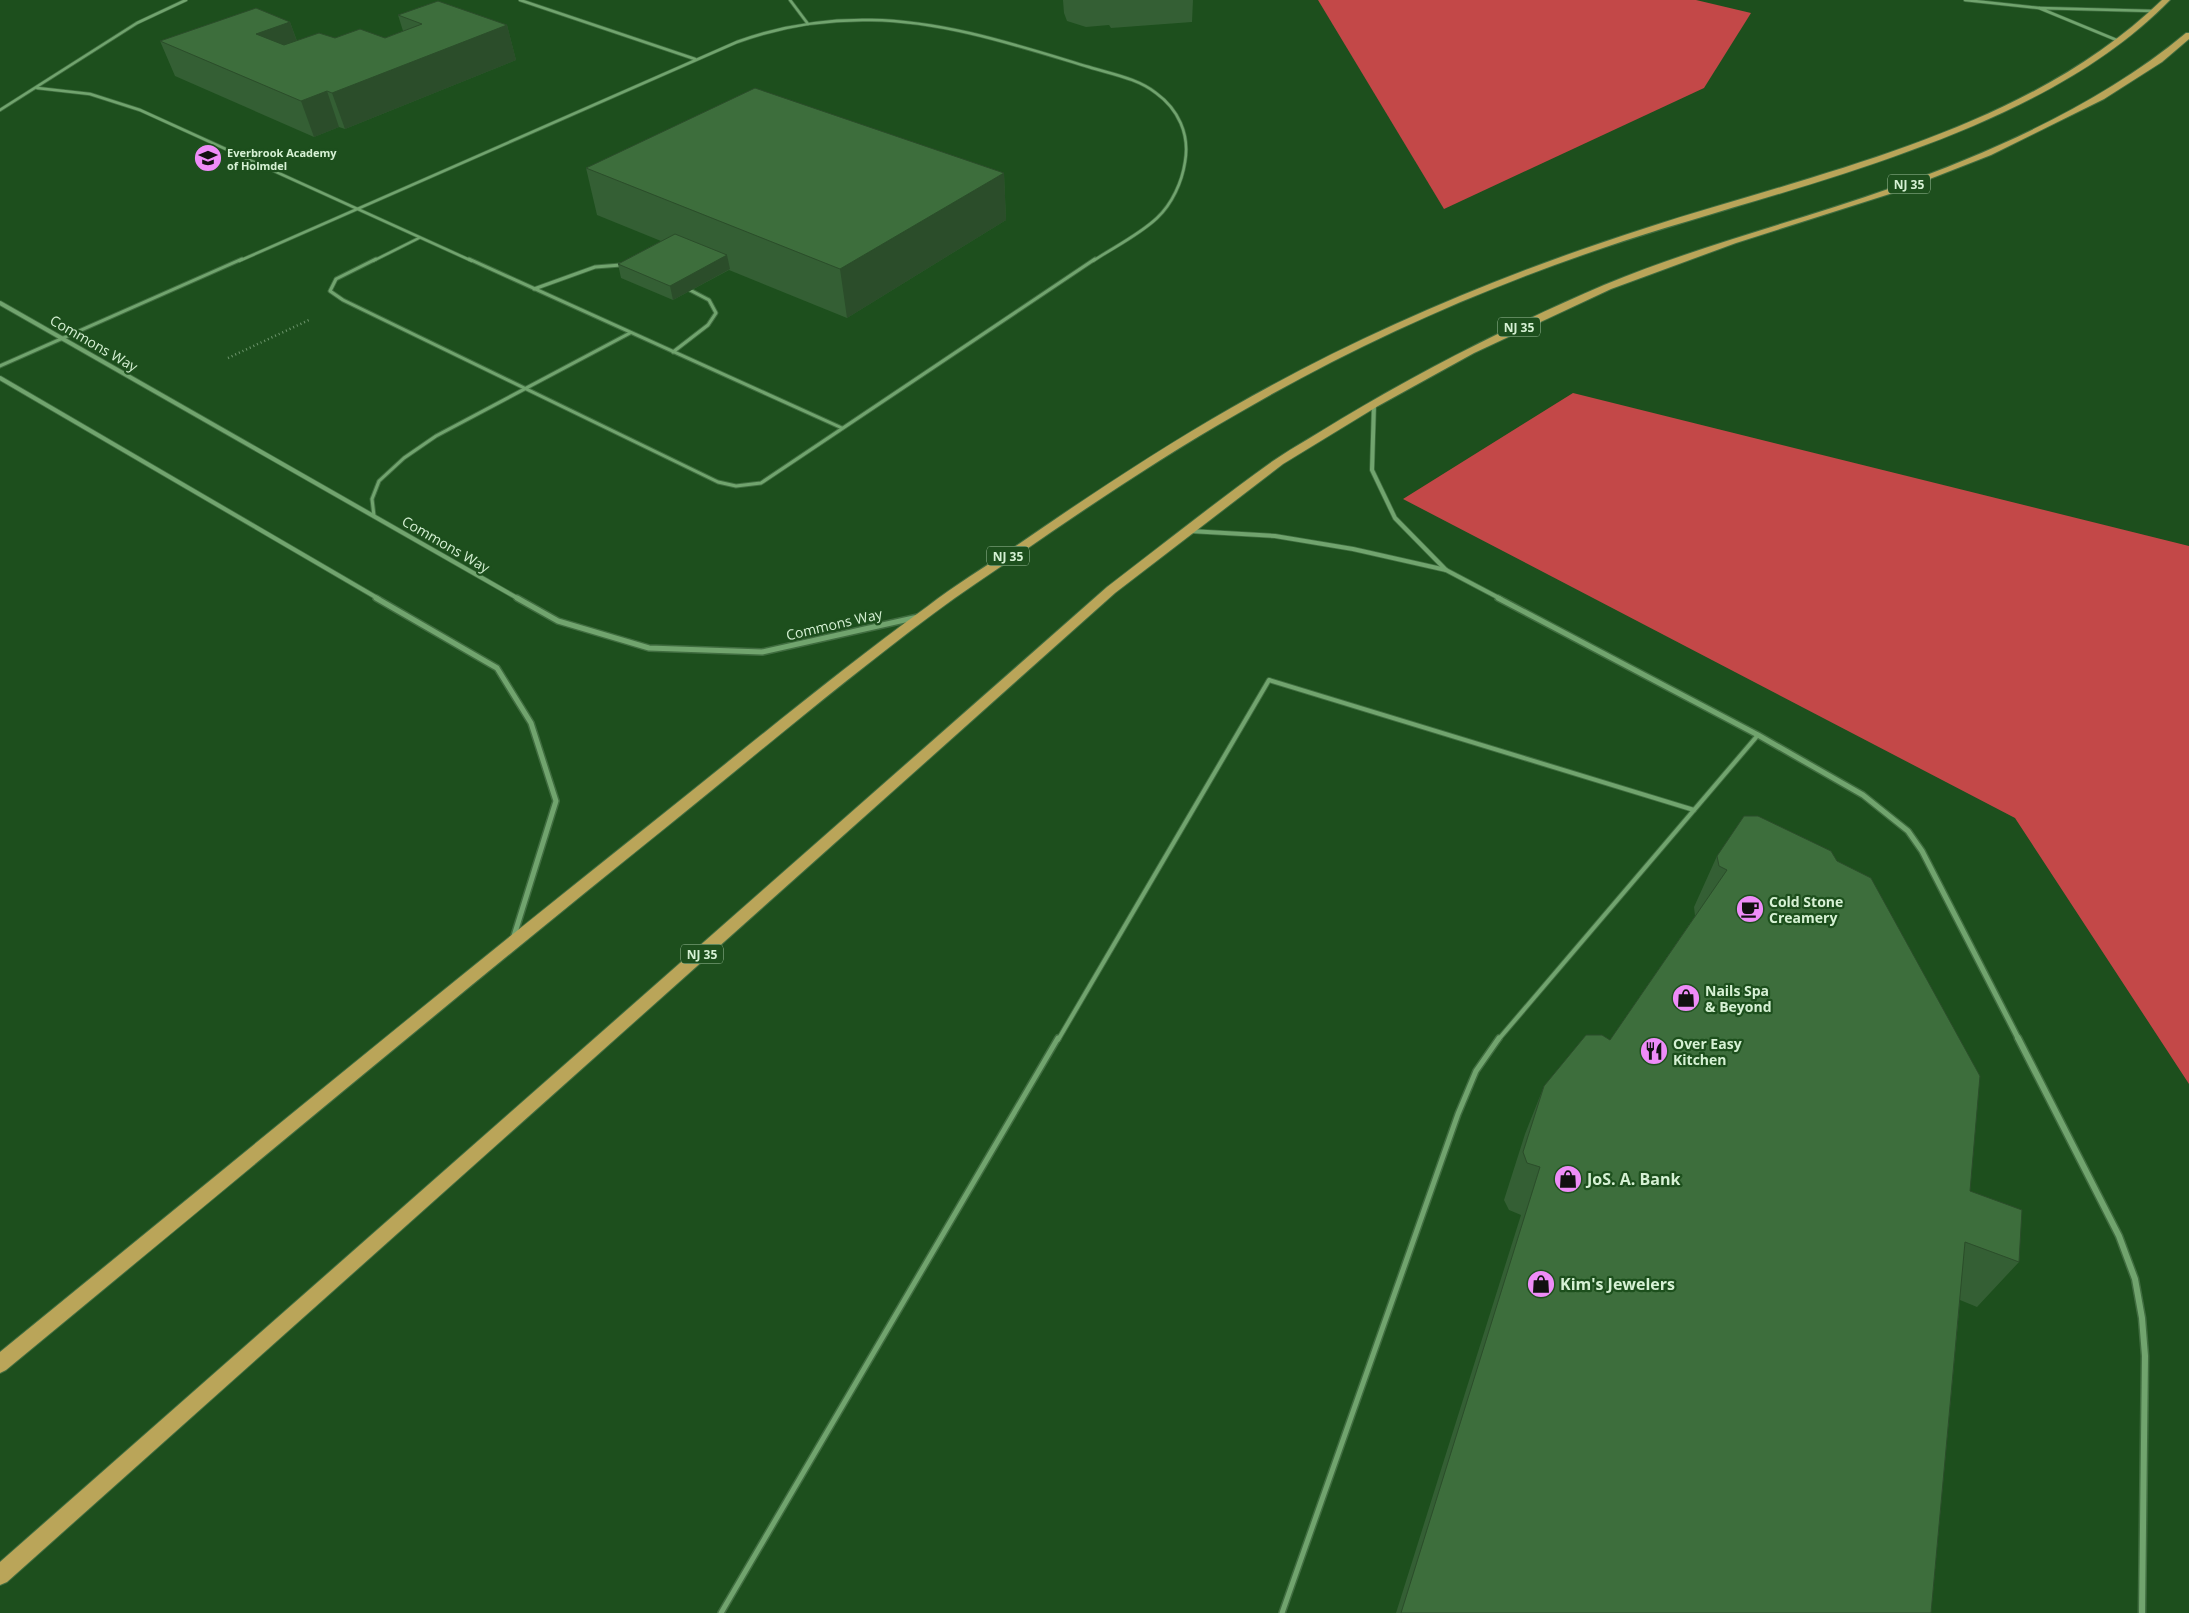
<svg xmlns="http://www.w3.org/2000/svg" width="2189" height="1613" viewBox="0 0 2189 1613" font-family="'Open Sans',sans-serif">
	<rect width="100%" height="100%" fill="#1d4f1d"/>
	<g fill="#c34848">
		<path d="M1318 0H1696L1751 13 1704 88 1444 209Z"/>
		<path d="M1573 393 2189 546V1084L2015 818 1403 499Z"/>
	</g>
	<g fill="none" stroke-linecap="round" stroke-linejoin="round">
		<defs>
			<g id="service-far3">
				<path d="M520 0 695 59"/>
				<path d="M790 0 808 24"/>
				<path d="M1965 0 2039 8"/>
				<path d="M2119 41 2039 8 2153 11"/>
				<path d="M37 88 90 94 140 110 472 261"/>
				<path d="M0 110 137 23 186 0"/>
				<path d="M239 261 737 42C781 26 825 19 871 20 945 21 1019 46 1089 67 1111 74 1137 78 1156 93 1178 109 1190 134 1185 162 1182 182 1172 204 1157 218 1139 235 1114 247 1093 261"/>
				<path d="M373 261 419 238"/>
			</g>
			<g id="service-far2">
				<path d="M376 259 336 279 330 291 343 300 718 482 736 486 761 483 1095 259"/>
				<path d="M469 259 842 428"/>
				<path d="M534 289 595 267 621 265"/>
				<path d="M673 352 708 325 716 313 709 300 688 289"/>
				<path d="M0 366 242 259"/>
				<path d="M374 516 372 499 379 481 404 458 436 436 630 333"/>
			</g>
			<g id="service-far1">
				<path d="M1058 1040 1269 680 1694 810"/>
				<path d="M1498 1040 1758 735"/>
			</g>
			<g id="service">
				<path d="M721 1613 1058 1038"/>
				<path d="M1282 1613 1458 1114 1476 1071 1499 1038"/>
			</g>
			<g id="minor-far2">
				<path d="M0 303 519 599"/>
				<path d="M0 378 379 599"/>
				<path d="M1374 404 1372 470 1395 518 1446 570"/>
				<path d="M1190 531 1275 536 1353 549 1446 570 1501 599"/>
			</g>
			<g id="minor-far1">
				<path d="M376 598 497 668 531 723 556 801 513 939"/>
				<path d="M517 598 558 621 649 648 762 652 918 617"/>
				<path d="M1498 598 1758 735 1863 795 1908 831 1922 851 2019 1040"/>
			</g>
			<path id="minor" d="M2018 1038 2119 1236 2135 1279 2142 1318 2145 1356 2142 1613"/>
			<g id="trunk">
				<path d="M2162 0H2170C2035 139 1783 187 1603 248 1476 291 1353 346 1237 414 1162 457 1090 505 1018 555 990 574 961 593 933 614 843 681 757 754 669 825 446 1004 227 1188 6 1370L0 1373V1352C221 1172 440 991 663 814 751 744 837 672 928 606 955 585 985 567 1013 548 1084 499 1156 451 1231 408 1362 333 1502 274 1646 228 1819 172 2027 131 2162 0Z"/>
				<path d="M2186 33H2189V39L2162 62 2104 99 1991 155 1899 191 1736 243 1611 289 1474 353 1378 406 1283 464 1115 593 7 1582 0 1585V1562L1107 587C1162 545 1217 501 1273 461 1295 446 1319 433 1341 419 1425 369 1513 324 1604 285 1698 246 1798 221 1894 187 1997 150 2102 103 2186 33Z"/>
			</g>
		</defs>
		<use href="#service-far3" stroke="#406d40" stroke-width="4"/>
		<use href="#service-far2" stroke="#406d40" stroke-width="5"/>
		<use href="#service-far1" stroke="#406d40" stroke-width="6"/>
		<use href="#service" stroke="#406d40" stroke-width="8"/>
		<use href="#minor-far2" stroke="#406d40" stroke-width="5.5"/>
		<use href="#minor-far1" stroke="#406d40" stroke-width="8"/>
		<use href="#minor" stroke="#406d40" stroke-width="9"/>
		<use href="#trunk" stroke="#406d40" stroke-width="2"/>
		<path stroke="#6e966d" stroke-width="2.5" stroke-dasharray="1 3" stroke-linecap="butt" d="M228 358 309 320"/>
		<use href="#service-far3" stroke="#71a46e" stroke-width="2.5"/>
		<use href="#service-far2" stroke="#71a46e" stroke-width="3"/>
		<use href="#service-far1" stroke="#71a46e" stroke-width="4"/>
		<use href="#service" stroke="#71a46e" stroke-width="5"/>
		<use href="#minor-far2" stroke="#71a46e" stroke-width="4"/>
		<use href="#minor-far1" stroke="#71a46e" stroke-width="5"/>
		<use href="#minor" stroke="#71a46e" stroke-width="6"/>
		<use href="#trunk" fill="#baa559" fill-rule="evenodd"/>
	</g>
	<g fill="#345f34">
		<path d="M1063 0H1193L1192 22 1111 28 1109 25 1086 27 1067 21 1064 13Z"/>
		<path d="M398 15 507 25 516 60 345 129 339 127 314 137 175 76 160 41 290 22 297 41 335 38H385L403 31Z"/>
		<path d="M586 168 1004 173 1006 220 847 318 729 270 673 300 621 278 618 264 661 241 597 215Z"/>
		<path d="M1717 856 1970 1191 2019 1262 1977 1307 1960 1300 1931 1613H1396L1521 1215 1509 1210 1504 1200 1525 1134 1544 1086 1610 1040 1695 916 1694 907Z"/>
	</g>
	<g fill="#2b4d2a">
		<path d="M290 22 302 56 256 34Z"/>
		<path d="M507 25 516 60 345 129 332 93Z"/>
		<path d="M327 91 339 127 314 137 301 101Z"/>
		<path d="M1004 173 1006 220 847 318 840 269Z"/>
		<path d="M727 255 730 269 673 300 670 286Z"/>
	</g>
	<g fill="#3d6e3c" stroke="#2b4d2a">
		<path d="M438 1 507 25 332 93 327 91 301 101 160 41 256 8 290 22 256 34 284 45 319 33 335 38 360 29 385 38 422 24 398 15Z"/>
		<path d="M755 88 1004 173 840 269 586 168Z"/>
		<path d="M675 234 727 255 670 286 618 264Z"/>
		<path d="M1744 816H1758L1831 851 1837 861 1871 878 1980 1076 1970 1191 2022 1210 2019 1262 1965 1242 1931 1613H1401L1540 1167 1527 1163 1523 1152 1544 1086 1586 1035H1602L1610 1040 1727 870 1719 866 1717 856Z"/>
	</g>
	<defs>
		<symbol id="school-disc" viewBox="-11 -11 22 22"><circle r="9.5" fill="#ee8cf8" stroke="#1d4f1d"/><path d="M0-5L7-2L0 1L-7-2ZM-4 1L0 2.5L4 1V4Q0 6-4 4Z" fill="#111"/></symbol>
		<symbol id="cafe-disc" viewBox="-11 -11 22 22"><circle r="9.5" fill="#ee8cf8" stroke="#1d4f1d"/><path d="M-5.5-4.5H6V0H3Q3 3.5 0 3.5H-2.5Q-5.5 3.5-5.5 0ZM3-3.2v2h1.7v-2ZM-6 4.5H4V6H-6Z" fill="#111"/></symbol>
		<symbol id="shop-disc" viewBox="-11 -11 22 22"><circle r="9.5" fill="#ee8cf8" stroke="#1d4f1d"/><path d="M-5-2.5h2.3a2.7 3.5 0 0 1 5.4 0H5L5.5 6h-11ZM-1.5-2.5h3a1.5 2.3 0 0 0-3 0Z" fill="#111"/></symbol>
		<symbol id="restaurant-disc" viewBox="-11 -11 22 22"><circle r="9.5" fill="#ee8cf8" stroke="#1d4f1d"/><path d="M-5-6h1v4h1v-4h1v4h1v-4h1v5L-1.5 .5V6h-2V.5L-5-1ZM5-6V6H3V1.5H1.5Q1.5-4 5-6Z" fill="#111"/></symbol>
	</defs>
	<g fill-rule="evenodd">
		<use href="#school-disc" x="192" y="142" width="32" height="32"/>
		<use href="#cafe-disc" x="1734" y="893" width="32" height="32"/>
		<use href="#shop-disc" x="1670" y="982" width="32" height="32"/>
		<use href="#restaurant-disc" x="1638" y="1035" width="32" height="32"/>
		<use href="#shop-disc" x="1552" y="1163" width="32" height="32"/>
		<use href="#shop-disc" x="1525" y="1268" width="32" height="32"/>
	</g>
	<g text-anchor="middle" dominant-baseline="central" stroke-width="4.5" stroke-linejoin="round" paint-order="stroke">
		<g font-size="11" font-weight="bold" fill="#d6f1d4" stroke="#1d4f1d" text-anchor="start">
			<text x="227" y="152">Everbrook Academy<tspan x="227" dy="13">of Holmdel</tspan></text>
		</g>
		<g fill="#1d4f1d" stroke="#9ec09d" stroke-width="1">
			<rect x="1888" y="174.5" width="42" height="19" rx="4"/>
			<rect x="1498" y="317.5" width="42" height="19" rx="4"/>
			<rect x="987" y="546.5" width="42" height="19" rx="4"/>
			<rect x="681" y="944.5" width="42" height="19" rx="4"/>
		</g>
		<g font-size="12" font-weight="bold" fill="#d6f1d4">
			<text x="1909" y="184">NJ 35</text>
			<text x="1519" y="327">NJ 35</text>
			<text x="1008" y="556">NJ 35</text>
			<text x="702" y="954">NJ 35</text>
		</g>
		<g font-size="14" fill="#d6f1d4" stroke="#1d4f1d">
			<text transform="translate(94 343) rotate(30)">Commons Way</text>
			<text transform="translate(446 544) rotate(30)">Commons Way</text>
			<text transform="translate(834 624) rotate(-13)">Commons Way</text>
		</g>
		<g font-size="14" font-weight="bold" fill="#d6f1d4" stroke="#1d4f1d" text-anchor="start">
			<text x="1769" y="901">Cold Stone<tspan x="1769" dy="16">Creamery</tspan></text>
			<text x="1705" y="990">Nails Spa<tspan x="1705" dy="16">&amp; Beyond</tspan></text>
			<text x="1673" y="1043">Over Easy<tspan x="1673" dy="16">Kitchen</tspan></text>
		</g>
		<g font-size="16" font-weight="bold" fill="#d6f1d4" stroke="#1d4f1d" text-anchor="start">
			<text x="1587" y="1179">JoS. A. Bank</text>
			<text x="1560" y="1284">Kim's Jewelers</text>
		</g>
	</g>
</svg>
